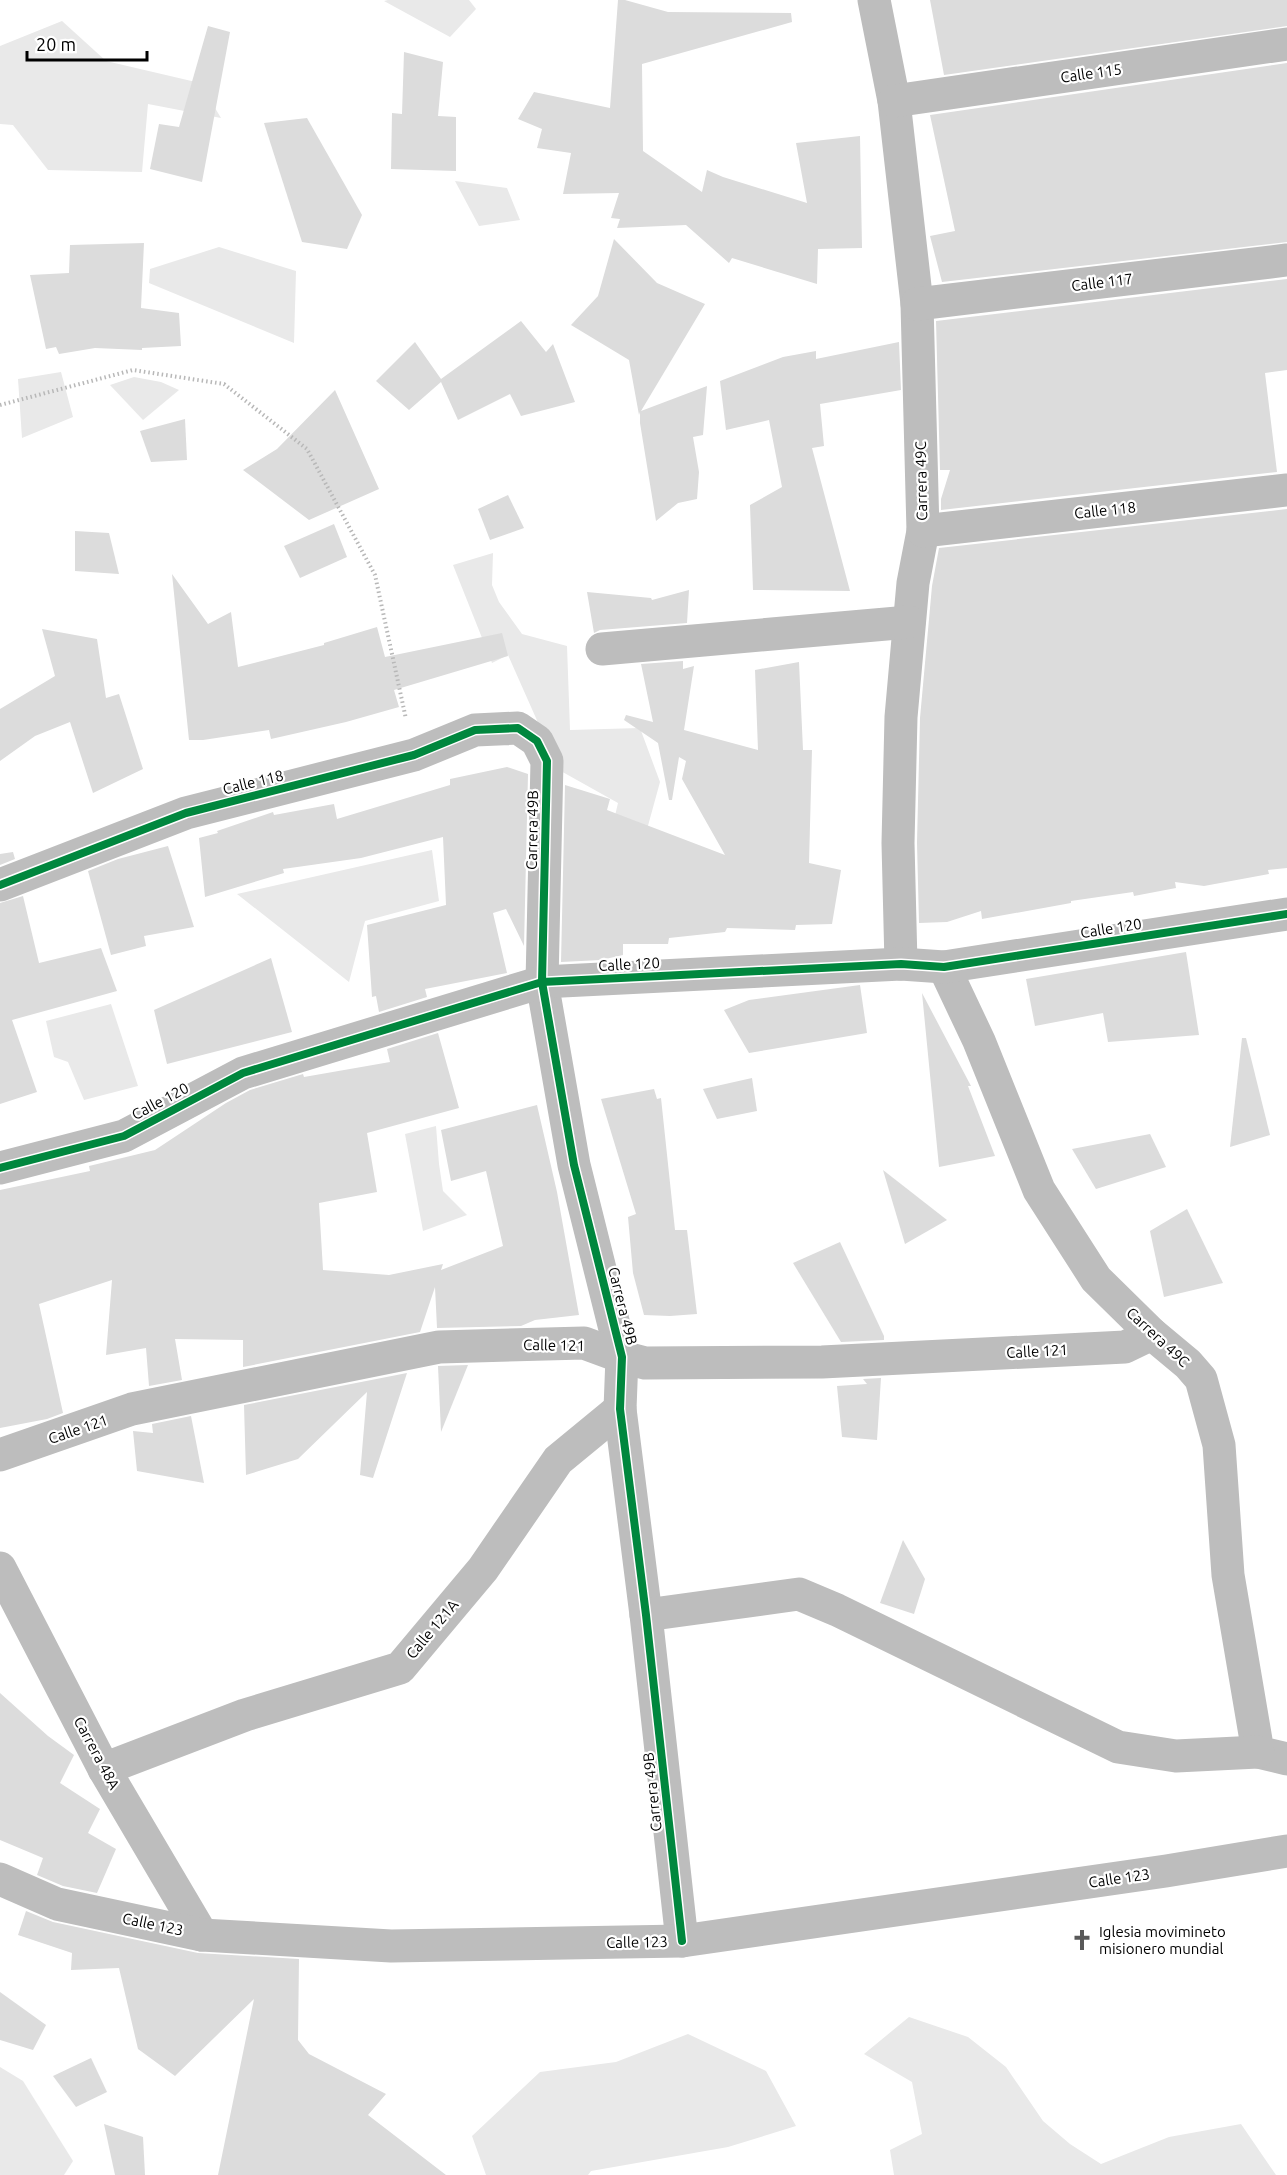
<svg xmlns="http://www.w3.org/2000/svg" width="1287" height="2175" viewBox="0 0 1287 2175" font-family="Ubuntu,sans-serif">
	<rect width="100%" height="100%" fill="#fff"/>
	<g fill="#e9e9e9">
		<path d="M388 0H469L476 9 450 37 384 1Z"/>
		<path d="M62 21 106 61 200 83 221 118 148 104 142 172 48 170 13 125 0 124V46Z"/>
		<path d="M455 181 507 188 520 220 479 226Z"/>
		<path d="M219 247 296 271 294 343 149 283 150 269Z"/>
		<path d="M61 372 73 417 22 438 18 379Z"/>
		<path d="M134 377 161 382 179 390 143 420 110 385Z"/>
		<path d="M493 553 492 585 499 602 522 634 567 646 570 730 640 728 660 782 632 884 600 879 618 803 559 770 508 655 492 663 453 565Z"/>
		<path d="M432 850 439 901 365 921 349 982 237 894Z"/>
		<path d="M111 1004 138 1086 84 1100 68 1062 54 1057 46 1021Z"/>
		<path d="M436 1126 439 1164 443 1191 467 1215 423 1231 405 1134Z"/>
		<path d="M909 2017 968 2037 1006 2067 1043 2121 1070 2144 1101 2164 1169 2137 1241 2124 1276 2175H894L890 2150 922 2134 912 2082 864 2054Z"/>
		<path d="M688 2034 766 2071 796 2126 728 2147 591 2171 588 2175H486L472 2136 540 2072 616 2062Z"/>
		<path d="M0 2067 23 2081 73 2161 64 2175H0Z"/>
	</g>
	<g fill="#dcdcdc">
		<path d="M618 0H625L668 12 791 13 792 22 642 64 643 151 702 192 707 170 723 177 807 203 796 143 860 136 862 248 818 249 817 284 732 258 729 263 686 225 617 228 620 219 611 218 619 193 563 194 571 153 537 148 542 129 518 119 534 92 610 108Z"/>
		<path d="M930 0H1287V26L944 75Z"/>
		<path d="M208 26 230 32 202 182 150 169 159 124 179 127Z"/>
		<path d="M404 52 443 62 438 116 456 117V171L391 169 392 113 402 114Z"/>
		<path d="M1287 63V242L942 282 930 236 955 231 930 115Z"/>
		<path d="M307 118 362 215 347 249 302 242 264 123Z"/>
		<path d="M614 239 657 283 705 304 641 411 707 386 703 435 693 437 699 472 697 499 678 503 656 521 640 423V412L639 415 629 360 571 325 598 296Z"/>
		<path d="M144 243 141 308 179 313 181 346 142 348V350L95 348 59 354 56 347 46 349 30 275 69 273 70 245Z"/>
		<path d="M1287 279V370L1265 373 1277 472 941 510V499L950 470H940L936 321Z"/>
		<path d="M521 321 546 352 553 344 575 402 521 416 510 394 458 420 441 382 409 410 376 381 415 342 441 379Z"/>
		<path d="M899 342 901 390 820 404 824 446 812 448 850 591 753 590 750 505 782 487 769 420 726 430 720 381 783 357 816 351V359Z"/>
		<path d="M335 390 379 489 309 520 243 470 277 449Z"/>
		<path d="M185 419 187 460 151 462 140 431Z"/>
		<path d="M508 495 524 528 490 540 478 509Z"/>
		<path d="M1287 509V868L1268 870 1269 874 1204 886 1175 882 1176 888 1134 896 1133 892 1071 901V903L982 919 981 911 947 922 919 923 917 843 920 718 932 586 939 548Z"/>
		<path d="M334 524 347 557 300 578 284 546Z"/>
		<path d="M75 531 109 533 119 574 75 571Z"/>
		<path d="M172 574 208 624 231 612 238 667 324 645V643L377 627 385 657 502 633 508 656 394 690 399 707 346 722 271 739 269 730 203 740H189Z"/>
		<path d="M689 590 687 623 600 630 594 633 587 592 651 598 652 600Z"/>
		<path d="M42 629 97 639 106 698 119 694 143 769 93 793 70 722 35 736 0 761V709L55 676Z"/>
		<path d="M683 661V669L694 666 684 730 758 750 755 670 799 662 803 750H812L809 863 841 870 832 924 796 925 795 930 727 928 725 932 669 938 668 944H623V955L601 960 561 962 565 785 610 799 607 810 725 855 682 779 686 761 679 757 672 800H669L658 743 624 720 626 715 653 722 641 664Z"/>
		<path d="M507 767 528 774 524 946 506 909 493 913 507 973 425 989 427 997 379 1012 376 996 372 997 367 925 446 905 443 837 361 858 283 869 284 873 205 897 199 838 218 833 217 831 273 812 274 815 334 804 337 819 450 785V779Z"/>
		<path d="M168 846 194 927 144 936 146 946 111 955 88 871 118 859Z"/>
		<path d="M13 852 15 859 0 865V854Z"/>
		<path d="M23 896 39 963 101 948 117 991 12 1020 37 1092 0 1104V903Z"/>
		<path d="M1186 952 1199 1035 1108 1042 1103 1013 1035 1026 1026 979Z"/>
		<path d="M271 958 292 1032 167 1064 154 1010Z"/>
		<path d="M860 985 867 1033 749 1053 724 1010 749 1000Z"/>
		<path d="M922 993 971 1086H968L995 1156 939 1167Z"/>
		<path d="M438 1033 459 1108 367 1133 377 1192 319 1203 323 1270 389 1275 443 1264 441 1270 503 1246 486 1171 451 1181 441 1130 537 1105 557 1192 579 1315 535 1320 521 1326 437 1328 435 1287 420 1332 243 1367V1340L175 1339 182 1380 149 1386 146 1348 106 1355 112 1280 39 1304 63 1413 47 1419 0 1428V1190L90 1171 89 1166 155 1150 226 1103 250 1090 303 1074 304 1077 390 1062 387 1049Z"/>
		<path d="M1242 1038H1246L1270 1135 1230 1147Z"/>
		<path d="M752 1078 757 1111 717 1119 703 1089Z"/>
		<path d="M654 1089 657 1099 661 1098 675 1230H687L697 1314 670 1316 644 1315 633 1273 628 1217 636 1214 601 1099Z"/>
		<path d="M1150 1134 1166 1167 1096 1189 1072 1149Z"/>
		<path d="M883 1170 947 1220 905 1244Z"/>
		<path d="M1187 1209 1223 1283 1164 1297 1150 1231Z"/>
		<path d="M840 1242 884 1336V1340L841 1342 793 1263Z"/>
		<path d="M468 1365 441 1432 438 1366Z"/>
		<path d="M407 1373 373 1478 360 1475 367 1392 298 1459 246 1475 244 1405Z"/>
		<path d="M881 1378 877 1440 842 1437 837 1386 867 1384 863 1379Z"/>
		<path d="M191 1416 204 1483 137 1471 133 1431 153 1433 152 1424Z"/>
		<path d="M903 1540 925 1579 914 1614 880 1603Z"/>
		<path d="M0 1693 48 1736 74 1755 60 1783 100 1809 88 1833 116 1849 97 1893 63 1886 37 1875 43 1858 0 1840Z"/>
		<path d="M26 1911 53 1922 198 1953 299 1959 298 2040 309 2054 386 2094 368 2115 446 2175H218L254 1999 175 2076 138 2049 119 1968 71 1970 72 1953 18 1935Z"/>
		<path d="M0 1992 46 2025 33 2050 0 2040Z"/>
		<path d="M91 2058 107 2092 76 2107 53 2076Z"/>
		<path d="M104 2124 143 2137 145 2175H115Z"/>
	</g>
	<g fill="none" stroke-linecap="round" stroke-linejoin="round">
		<path stroke="#b8b8b8" stroke-width="4" stroke-dasharray="1.5 3" stroke-linecap="butt" d="M0 405 133 370 224 384 307 449 375 575 406 719"/>
		<g stroke="#bdbdbd" stroke-width="33">
			<path d="M874 0 894 101 917 304 923 531 913 583 901 717 898 843 901 964"/>
			<path d="M894 101 1287 44"/>
			<path d="M917 304 1287 260"/>
			<path d="M923 531 1287 490"/>
			<path d="M602 649 909 622"/>
			<path d="M0 885 186 813 414 755 475 730 518 728 537 741 547 761 542 982 574 1165 622 1357 620 1409 646 1615 682 1941"/>
			<path d="M944 967 979 1041 1039 1190 1096 1279 1152 1334 1188 1364 1201 1379 1219 1445 1228 1575 1258 1752 1287 1759"/>
			<path d="M0 1168 124 1136 243 1073 542 982 901 964 944 967 1287 914"/>
			<path d="M0 1455 132 1409 439 1347 584 1343 622 1357 645 1363 822 1362 1125 1347 1152 1334"/>
			<path d="M0 1568 104 1769 202 1935"/>
			<path d="M646 1615 799 1594 837 1610 1118 1747 1176 1756 1258 1752"/>
			<path d="M104 1769 245 1715 400 1668 483 1569 558 1460 620 1409"/>
			<path d="M0 1879 57 1904 202 1935 391 1946 682 1941 1166 1871 1287 1851"/>
		</g>
		<defs>
			<g id="cycleway">
				<path d="M0 885 186 813 414 755 475 730 518 728 537 741 547 761 542 982 574 1165 622 1357 620 1409 646 1615 682 1941"/>
				<path d="M0 1168 124 1136 243 1073 542 982 901 964 944 967 1287 914"/>
			</g>
		</defs>
		<use href="#cycleway" stroke="#fff" stroke-width="11"/>
		<use href="#cycleway" stroke="#00873e" stroke-width="8"/>
	</g>
	<defs>
		<symbol id="church-bare" viewBox="-9 -9 18 18"><path d="M-1.2-6h2.4v3.5h3.3v2.4h-3.3V6h-2.4V-.1h-3.3v-2.4h3.3Z" fill="#595959" stroke="#fff" stroke-width="2.5" paint-order="stroke"/></symbol>
	</defs>
	<g fill-rule="evenodd">
		<use href="#church-bare" x="1067" y="1925" width="30" height="30"/>
	</g>
	<g text-anchor="middle" dominant-baseline="central" stroke-width="4.5" stroke-linejoin="round" paint-order="stroke">
		<g font-size="15" fill="#000" stroke="#fff">
			<text transform="translate(1091 73) rotate(-8)">Calle 115</text>
			<text transform="translate(1102 282) rotate(-7)">Calle 117</text>
			<text transform="translate(921 481) rotate(-91)">Carrera 49C</text>
			<text transform="translate(1105 510) rotate(-6)">Calle 118</text>
			<text transform="translate(253 782) rotate(-14)">Calle 118</text>
			<text transform="translate(532 830) rotate(-89)">Carrera 49B</text>
			<text transform="translate(1111 928) rotate(-9)">Calle 120</text>
			<text transform="translate(629 964) rotate(-3)">Calle 120</text>
			<text transform="translate(160 1101) rotate(-28)">Calle 120</text>
			<text transform="translate(623 1306) rotate(76)">Carrera 49B</text>
			<text transform="translate(1158 1337) rotate(43)">Carrera 49C</text>
			<text transform="translate(554 1345) rotate(1)">Calle 121</text>
			<text transform="translate(1037 1351) rotate(-3)">Calle 121</text>
			<text transform="translate(78 1429) rotate(-19)">Calle 121</text>
			<text transform="translate(432 1629) rotate(-50)">Calle 121A</text>
			<text transform="translate(97 1753) rotate(62)">Carrera 48A</text>
			<text transform="translate(652 1792) rotate(-96)">Carrera 49B</text>
			<text transform="translate(1119 1878) rotate(-8)">Calle 123</text>
			<text transform="translate(153 1924) rotate(12)">Calle 123</text>
			<text transform="translate(637 1942) rotate(-1)">Calle 123</text>
		</g>
		<g font-size="15" fill="#000" stroke="#fff" text-anchor="start">
			<text x="1099" y="1931">Iglesia movimineto<tspan x="1099" dy="17">misionero mundial</tspan></text>
		</g>
	</g>
	<path d="M27 51v9h120v-9" fill="none" stroke="#000000" stroke-width="3"/>
	<text x="36" y="51" font-size="18" fill="#000000" stroke="#ffffff" stroke-width="4.5" paint-order="stroke">20 m</text>
</svg>
